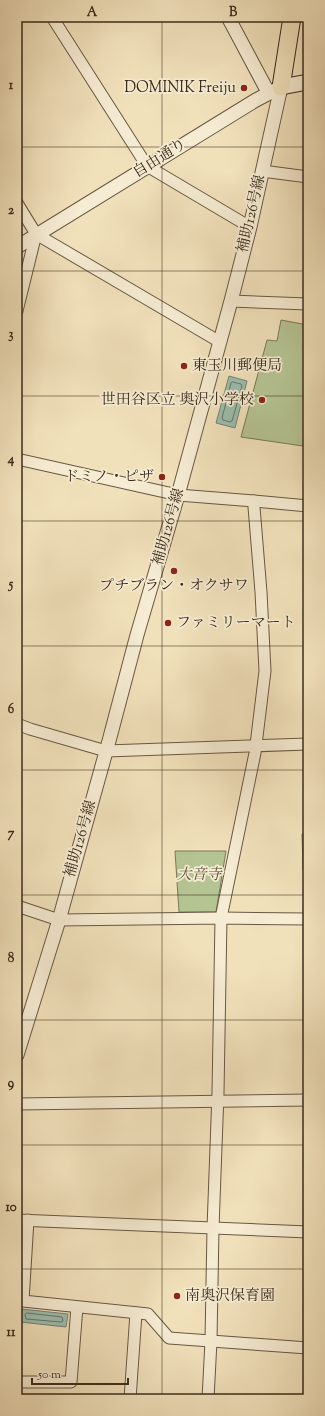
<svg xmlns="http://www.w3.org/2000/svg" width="325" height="1416" viewBox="0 0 325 1416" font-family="'Sorts Mill Goudy','Noto Serif JP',serif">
	<rect width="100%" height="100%" fill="#f1e1bb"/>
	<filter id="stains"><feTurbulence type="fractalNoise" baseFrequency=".005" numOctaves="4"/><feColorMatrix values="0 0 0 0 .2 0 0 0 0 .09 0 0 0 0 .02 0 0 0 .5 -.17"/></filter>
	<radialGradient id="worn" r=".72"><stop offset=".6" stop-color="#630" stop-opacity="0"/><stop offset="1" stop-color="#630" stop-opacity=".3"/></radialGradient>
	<g fill="#b5c493" stroke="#787856">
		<path d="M281 320 308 325V410L303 446 241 437 267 340 277 341Z"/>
		<path d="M308 833V870H303L302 834Z"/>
		<path d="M175 851H226L216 912H179Z"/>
	</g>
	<g fill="#9bbeb0" stroke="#748374">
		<path d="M229 376 247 381 235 428 216 423Z"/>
		<path d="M21 1309 68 1314 66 1327 20 1322Z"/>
	</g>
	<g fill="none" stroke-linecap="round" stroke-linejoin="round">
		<g stroke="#6a7465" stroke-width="1">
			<path d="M233 382 241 384 242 386 232 421 230 422 223 420 222 418 231 383Z"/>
			<path d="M27 1313 62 1317 63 1321 61 1322 26 1319 25 1315Z"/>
		</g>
		<defs>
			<g id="minor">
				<path d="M52 17 147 166 250 227"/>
				<path d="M262 171 308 177"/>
				<path d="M17 203 36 234 220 342"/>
				<path d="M231 301 308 304"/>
				<path d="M17 311 36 234"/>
				<path d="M17 459 178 495 254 501 308 506"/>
				<path d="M17 724 30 729 106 751 308 744"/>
				<path d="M17 906 59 920 221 918 308 919"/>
				<path d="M17 1104 308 1100"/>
				<path d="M17 1220 308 1232"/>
				<path d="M28 1220 23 1301 148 1314 169 1338 308 1348"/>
				<path d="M17 1382H71L77 1307"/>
				<path d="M130 1399 136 1313"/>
				<path d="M208 1399 211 1341 213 1228 218 1093 221 918 255 753 265 671 261 592 254 507V501"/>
			</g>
			<g id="tertiary">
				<path d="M228 17 268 92"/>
				<path d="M17 247 256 100 281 87"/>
				<path d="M17 1055 59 920 109 741 137 635 178 495 231 301 250 227 281 87"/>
			</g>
			<path id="secondary" d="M281 87 308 82"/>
			<path id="primary" d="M281 87 292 17"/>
		</defs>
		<use href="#minor" stroke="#685842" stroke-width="13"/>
		<use href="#tertiary" stroke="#685842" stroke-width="15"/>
		<use href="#secondary" stroke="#3a2b1a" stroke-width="17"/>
		<use href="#primary" stroke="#3a2b1a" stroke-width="19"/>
		<use href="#minor" stroke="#f6ecd3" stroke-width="11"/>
		<use href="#tertiary" stroke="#f6ecd3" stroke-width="13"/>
		<use href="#secondary" stroke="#f6ecd3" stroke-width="15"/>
		<use href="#primary" stroke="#f1e1bb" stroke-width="17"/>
	</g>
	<path fill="none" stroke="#3a2b1a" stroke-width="1" stroke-opacity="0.55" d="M162 17V1399M17 147H308M17 271H308M17 396H308M17 521H308M17 646H308M17 770H308M17 895H308M17 1020H308M17 1145H308M17 1269H308"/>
	<g fill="#8f2418" stroke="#f6ecd3" stroke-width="1.5">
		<circle cx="244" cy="88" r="4"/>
		<circle cx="184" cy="366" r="4"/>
		<circle cx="262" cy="400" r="4"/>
		<circle cx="162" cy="477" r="4"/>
		<circle cx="174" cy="571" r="4"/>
		<circle cx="168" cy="623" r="4"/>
		<circle cx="177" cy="1296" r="4"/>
	</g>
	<g text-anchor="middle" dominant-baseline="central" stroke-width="3.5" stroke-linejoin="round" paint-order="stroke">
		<g font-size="15" fill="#3a2b1a" stroke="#f6ecd3" text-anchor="end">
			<text x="236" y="88">DOMINIK Freiju</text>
			<text x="192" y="366" text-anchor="start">東玉川郵便局</text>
			<text x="254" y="400">世田谷区立 奥沢小学校</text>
			<text x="154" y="477">ドミノ・ピザ</text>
			<text x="174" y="586" text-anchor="middle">プチブラン・オクサワ</text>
			<text x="176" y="623" text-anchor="start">ファミリーマート</text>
			<text x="185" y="1296" text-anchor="start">南奥沢保育園</text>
		</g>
		<g font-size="15" fill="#3a2b1a" stroke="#f6ecd3">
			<text transform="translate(160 159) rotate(-32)">自由通り</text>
			<text transform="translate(252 214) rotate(-77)">補助126号線</text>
			<text transform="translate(169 527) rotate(-74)">補助126号線</text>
			<text transform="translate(81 839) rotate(-74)">補助126号線</text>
		</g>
		<g font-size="15" font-style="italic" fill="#595138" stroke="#f6ecd3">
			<text x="199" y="875">大音寺</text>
		</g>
	</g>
	<rect width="325" height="1416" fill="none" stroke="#f1e1bb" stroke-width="44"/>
	<path d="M32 1378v6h96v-6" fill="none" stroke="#3a2b1a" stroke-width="2"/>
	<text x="38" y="1378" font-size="12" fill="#3a2b1a" stroke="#f6ecd3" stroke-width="3" paint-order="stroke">50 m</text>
	<rect x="22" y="22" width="281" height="1372" fill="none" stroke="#3a2b1a" stroke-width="1.5"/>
	<g font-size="13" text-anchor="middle" font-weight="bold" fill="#3a2b1a">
		<text x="92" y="16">A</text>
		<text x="233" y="16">B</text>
		<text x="11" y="89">1</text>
		<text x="11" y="214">2</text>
		<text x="11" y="338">3</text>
		<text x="11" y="463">4</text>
		<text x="11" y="588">5</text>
		<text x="11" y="713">6</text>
		<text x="11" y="837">7</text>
		<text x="11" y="962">8</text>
		<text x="11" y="1087">9</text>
		<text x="11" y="1211">10</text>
		<text x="11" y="1336">11</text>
	</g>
	<rect width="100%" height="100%" filter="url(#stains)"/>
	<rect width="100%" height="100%" fill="url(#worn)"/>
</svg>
